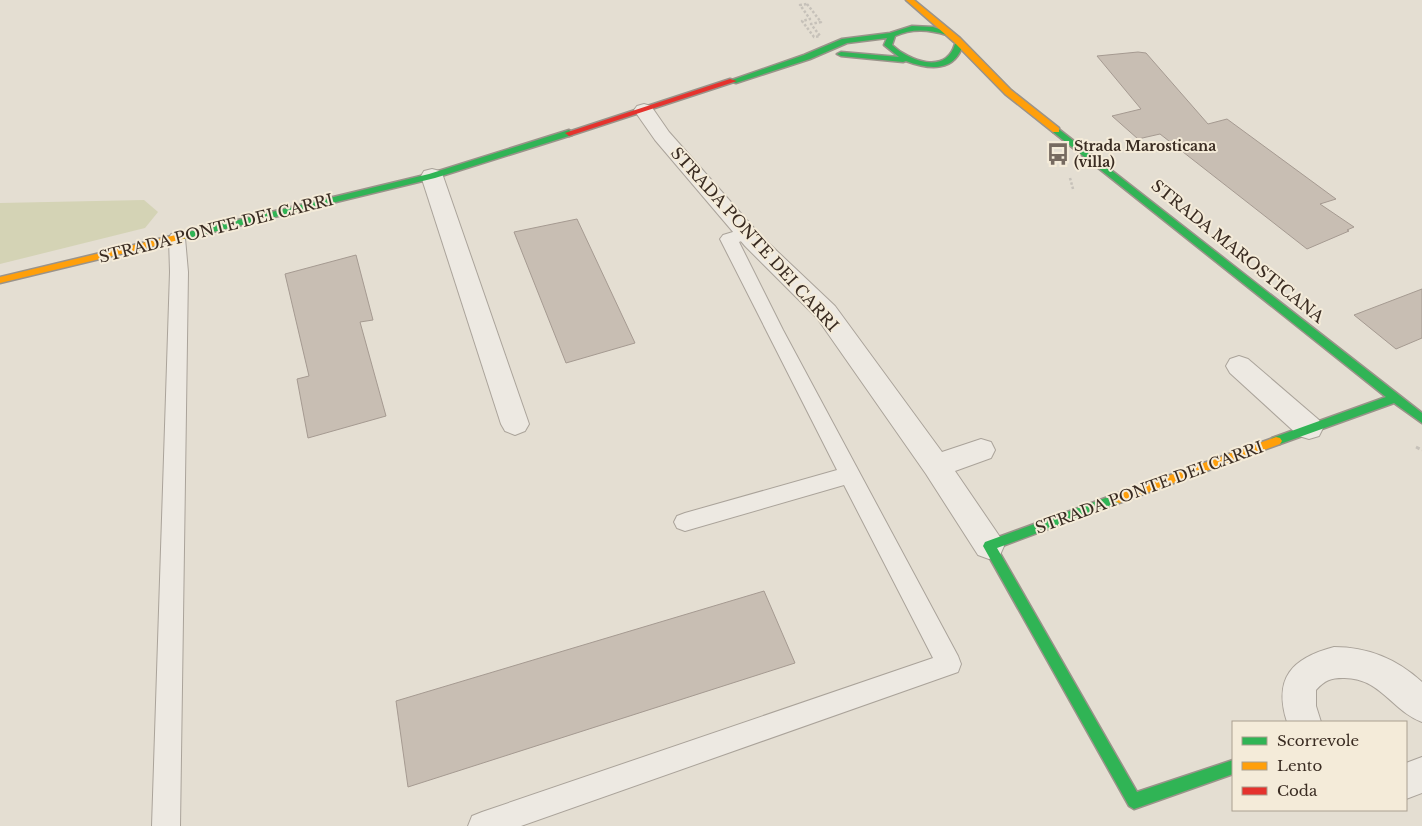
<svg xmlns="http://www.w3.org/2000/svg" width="1422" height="826" viewBox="0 0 1422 826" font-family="'Libre Baskerville',serif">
	<rect width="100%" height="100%" fill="#e4ded2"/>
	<path fill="#d4d3b5" d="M144 200 158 212 145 228 0 264V203Z"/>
	<g fill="#c8beb3" stroke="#a59a91">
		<path d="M1138 52 1146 53 1208 124 1227 119 1336 199 1320 204 1354 227 1347 230 1349 231 1307 249 1160 134 1138 139 1112 116 1141 109 1097 56Z"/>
		<path d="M577 219 635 343 566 363 514 232Z"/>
		<path d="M356 255 373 320 360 322 386 416 308 438 297 379 309 376 285 274Z"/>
		<path d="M1422 289V338L1396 349 1354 315Z"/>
		<path d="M764 591 795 663 408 787 396 701Z"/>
	</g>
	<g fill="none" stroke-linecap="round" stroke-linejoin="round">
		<defs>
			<g id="lane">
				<path d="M746 228 752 229 754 233 752 237 739 242 783 330 958 656 961 664 958 672 521 826H468L472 816 482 812 933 658 844 485 685 531 677 528 674 522 677 516 685 513 837 470 720 239 723 235Z"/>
				<path d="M177 233 183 234 185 238 188 272 180 826H152L170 272 169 238 171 234Z"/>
			</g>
			<g id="street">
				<path d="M644 104 651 106 669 132 761 236 835 306 942 452 981 439 991 442 995 450 991 458 955 471 1000 537 1004 546 1000 555 989 559 978 555 926 474 817 318 745 246 655 140 634 110 637 106Z"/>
				<path d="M432 169 440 171 443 176 529 424 525 431 515 435 505 431 501 424 421 176 424 171Z"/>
				<path d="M1239 356 1248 359 1319 420 1323 428 1319 436 1309 439 1299 436 1230 373 1226 366 1230 359Z"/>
				<path d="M1334 647C1368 647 1397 659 1422 682V722C1392 711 1380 677 1343 678 1331 678 1325 680 1316 690V706L1321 722H1287C1273 678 1292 658 1334 647Z"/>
				<path d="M1422 757V793L1406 799V763Z"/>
			</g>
			<g id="fast">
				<path d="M912 26 933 27 951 33 947 35C929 30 913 28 895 36L892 45C909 61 946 75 955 44L959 42 963 44C955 72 930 70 906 61L903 62 841 56 837 54 841 52 899 57 884 45 887 38 847 43 810 59 736 83 729 81 804 55 842 39 890 33Z"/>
				<path d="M1056 127 1422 413V423L1394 403 1280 444H1272L1270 441 1272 438 1386 397 1053 132V128Z"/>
				<path d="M569 130 573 133 572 135 435 178 184 239 179 236 184 233 429 174Z"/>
				<path d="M1119 493 1123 495 1125 498 1123 501 997 548 1137 792 1233 760V774L1134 809 1129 806 983 546 985 542Z"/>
			</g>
			<g id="slow">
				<path d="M906 0H914L960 38 1011 90 1059 128V132H1053L1005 94 954 42Z"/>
				<path d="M184 233 189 236 187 238 0 283V277Z"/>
				<path d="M1276 437 1280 438 1282 441 1280 444 1119 503 1115 501 1113 498 1115 495Z"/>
			</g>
			<path id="jam" d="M730 79 737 81 572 135 569 136 565 133Z"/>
		</defs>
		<use href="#lane" stroke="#aaa39a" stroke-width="2"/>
		<use href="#street" stroke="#aaa39a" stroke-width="2"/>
		<use href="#fast" stroke="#9a938a" stroke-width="3"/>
		<use href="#slow" stroke="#9a938a" stroke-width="3"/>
		<use href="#jam" stroke="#9a938a" stroke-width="3"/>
		<g stroke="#c6c1b9" stroke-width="2.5" stroke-dasharray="2.5 2" stroke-linecap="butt">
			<path d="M807 4 821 22 811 24 820 36 814 37 802 21 810 19 800 5Z"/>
			<path d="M1070 178 1073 189"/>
		</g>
		<path stroke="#c6c1b9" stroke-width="3" stroke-dasharray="4 2.5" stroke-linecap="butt" d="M1416 447 1422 450"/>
		<use href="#lane" fill="#ede9e2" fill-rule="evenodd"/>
		<use href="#street" fill="#ede9e2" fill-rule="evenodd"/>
		<use href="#fast" fill="#30b455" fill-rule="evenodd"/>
		<use href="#slow" fill="#ff9f0a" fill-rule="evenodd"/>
		<use href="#jam" fill="#e5322d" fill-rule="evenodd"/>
	</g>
	<defs>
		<symbol id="bus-bare" viewBox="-9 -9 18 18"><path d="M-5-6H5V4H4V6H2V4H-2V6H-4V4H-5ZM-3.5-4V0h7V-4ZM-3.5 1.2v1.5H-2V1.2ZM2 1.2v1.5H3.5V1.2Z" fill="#766a60" stroke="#f4ebd9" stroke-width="2.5" paint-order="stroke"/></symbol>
	</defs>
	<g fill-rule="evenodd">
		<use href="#bus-bare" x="1042" y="138" width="32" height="32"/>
	</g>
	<g text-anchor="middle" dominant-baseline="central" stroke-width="4" stroke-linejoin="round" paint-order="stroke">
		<g font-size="14" font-weight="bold" fill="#3a2c22" stroke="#f4ebd9" text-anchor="start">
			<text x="1074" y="146">Strada Marosticana<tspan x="1074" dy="16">(villa)</tspan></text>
		</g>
		<g font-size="16" fill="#3a2c22" stroke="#f4ebd9">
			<text transform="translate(216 228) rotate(-14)">STRADA PONTE DEI CARRI</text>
			<text transform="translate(755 239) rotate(48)">STRADA PONTE DEI CARRI</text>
			<text transform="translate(1238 251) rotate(39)">STRADA MAROSTICANA</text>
			<text transform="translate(1149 487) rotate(-20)">STRADA PONTE DEI CARRI</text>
		</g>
	</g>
	<rect x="1232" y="721" width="175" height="90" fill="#f4ebd9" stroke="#aa9f90"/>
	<rect x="1242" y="737" width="25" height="8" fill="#30b455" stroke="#aa9f90"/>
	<text x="1277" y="746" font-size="15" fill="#3a2c22">Scorrevole</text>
	<rect x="1242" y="762" width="25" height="8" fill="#ff9f0a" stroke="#aa9f90"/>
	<text x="1277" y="771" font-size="15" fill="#3a2c22">Lento</text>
	<rect x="1242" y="787" width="25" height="8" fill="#e5322d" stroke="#aa9f90"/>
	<text x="1277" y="796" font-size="15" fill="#3a2c22">Coda</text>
</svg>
